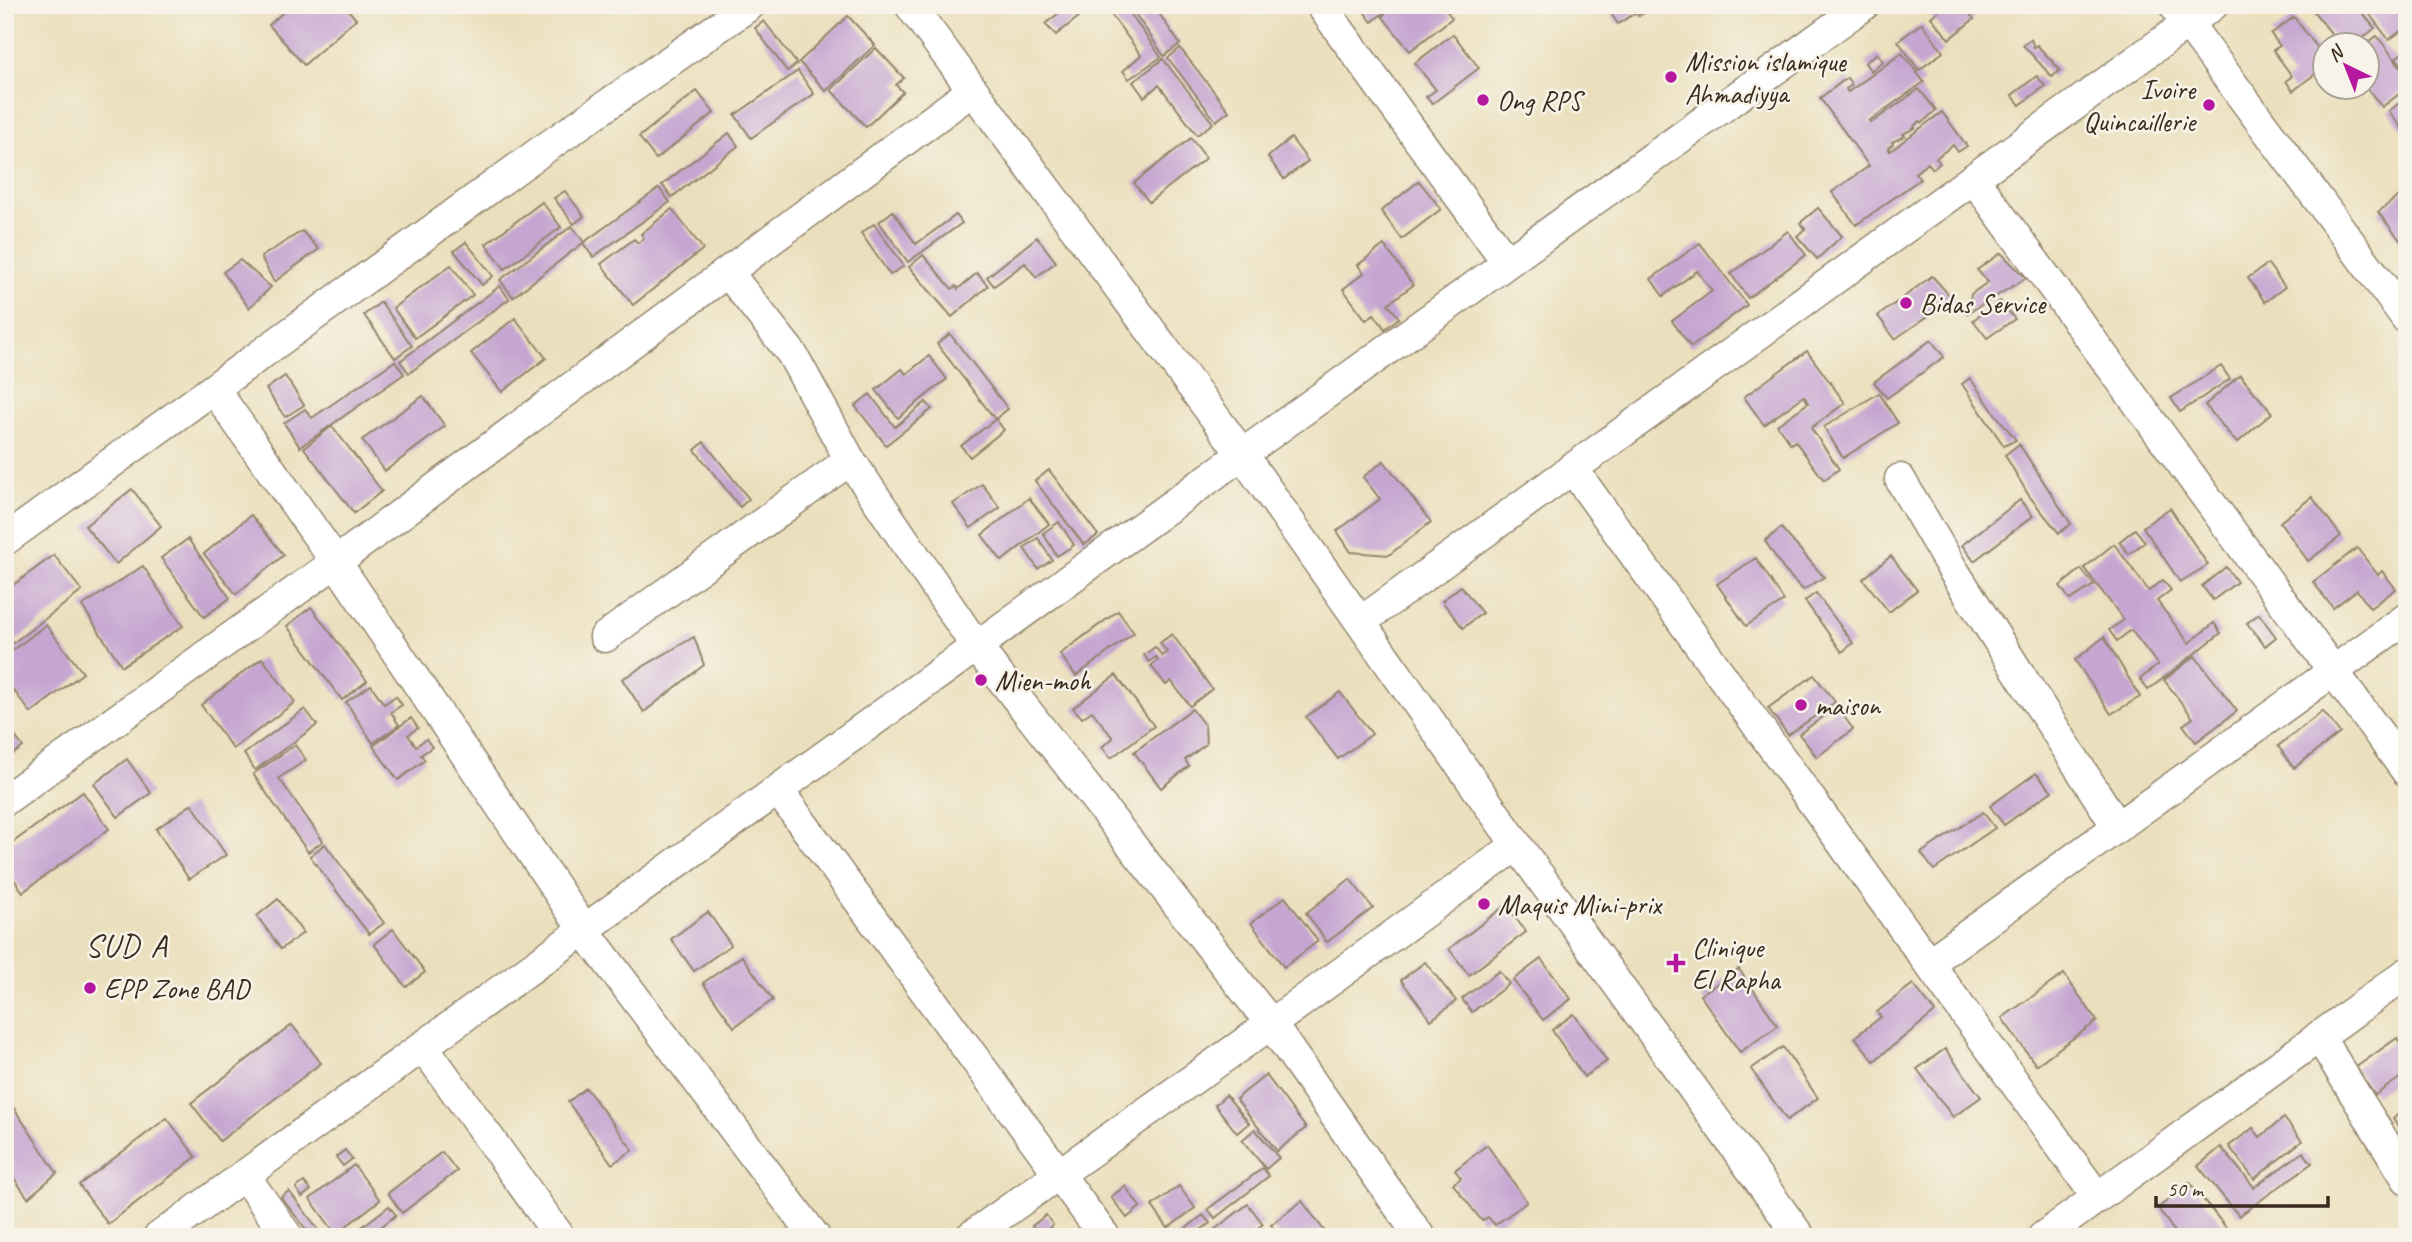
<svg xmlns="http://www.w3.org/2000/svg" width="2412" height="1242" viewBox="0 0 2412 1242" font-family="Caveat,sans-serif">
	<rect width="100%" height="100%" fill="#f7f3e8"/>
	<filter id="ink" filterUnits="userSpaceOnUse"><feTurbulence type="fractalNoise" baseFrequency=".0143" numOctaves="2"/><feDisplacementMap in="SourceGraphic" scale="14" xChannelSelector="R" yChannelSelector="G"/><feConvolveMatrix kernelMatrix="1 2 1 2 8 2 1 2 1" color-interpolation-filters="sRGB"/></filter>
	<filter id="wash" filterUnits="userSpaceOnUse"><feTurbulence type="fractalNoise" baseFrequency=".00686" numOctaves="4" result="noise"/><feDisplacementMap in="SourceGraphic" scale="28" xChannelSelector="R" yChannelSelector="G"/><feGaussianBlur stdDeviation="1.57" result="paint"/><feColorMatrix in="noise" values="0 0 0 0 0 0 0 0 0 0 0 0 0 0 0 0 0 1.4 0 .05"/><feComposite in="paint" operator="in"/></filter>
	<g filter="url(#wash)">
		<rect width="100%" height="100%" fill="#ebe0bd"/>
		<g id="blocks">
			<g fill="#c6a6d1">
				<path d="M291 5H344L356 19 304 65 269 25Z"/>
				<path d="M1069 5H1094L1056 35 1045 24Z"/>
				<path d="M1104 5H1124L1161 57 1129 79 1123 71 1141 55Z"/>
				<path d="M1129 5H1153L1180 44 1164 56Z"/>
				<path d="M1359 5H1393L1372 22Z"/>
				<path d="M1396 5H1442L1452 18 1410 51 1382 16Z"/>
				<path d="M1605 5H1656L1639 16 1637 12 1618 24Z"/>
				<path d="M1945 5H1963L1974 19 1949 39 1931 17Z"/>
				<path d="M2312 5H2355L2375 28 2353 46H2326L2335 38 2310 7Z"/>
				<path d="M2374 5H2407V26L2389 40 2367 11Z"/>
				<path d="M848 16 875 45 826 91 799 62Z"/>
				<path d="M2294 17 2320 51 2324 47V67L2293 91 2286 81 2292 76 2273 50 2280 46 2271 34Z"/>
				<path d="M764 21 797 64 787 71 755 28Z"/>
				<path d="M1922 23 1943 52 1919 70 1898 41Z"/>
				<path d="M1453 34 1479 68 1432 104 1426 97 1436 90 1415 63Z"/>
				<path d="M2377 36 2407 75V88L2382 107 2366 87V44Z"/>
				<path d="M2031 39 2034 48 2037 45 2060 70 2052 77 2023 45Z"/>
				<path d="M876 48 904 78 896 85 903 92 866 127 831 90Z"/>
				<path d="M1180 48 1229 111 1216 121 1168 58Z"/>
				<path d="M2407 49V71L2396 58Z"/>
				<path d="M1877 53 1883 61 1871 71 1865 63Z"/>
				<path d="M1902 53 1924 82 1869 121 1871 123 1919 89 1936 110 1922 123 1920 121 1914 126 1915 128 1903 134 1905 136 1892 142 1893 144 1888 148 1890 151 1942 112 1967 146 1958 152 1953 145 1936 158 1940 163 1933 169 1928 163 1915 173 1920 179 1856 225 1832 192 1869 166 1820 98 1847 78 1852 85 1846 89 1848 92Z"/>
				<path d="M1163 59 1213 123 1197 135 1159 85 1144 97 1133 82Z"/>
				<path d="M798 71 814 94 751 138 735 115Z"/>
				<path d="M2037 76 2045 86 2020 105 2012 95Z"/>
				<path d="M697 91 714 113 656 159 639 137Z"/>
				<path d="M2407 97V135L2389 111Z"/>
				<path d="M729 133 738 146 672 197 662 185Z"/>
				<path d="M1191 138 1206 158 1149 202 1134 183Z"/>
				<path d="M1291 138 1308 161 1284 179 1268 157Z"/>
				<path d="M1419 181 1441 209 1402 239 1381 211Z"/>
				<path d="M659 188 670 202 593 257 583 243Z"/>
				<path d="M2407 190V249L2378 212Z"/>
				<path d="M565 191 584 216 574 224 554 198Z"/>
				<path d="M542 202 561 227 505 269 486 244Z"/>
				<path d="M1818 208 1842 236 1817 259 1797 236 1805 229 1800 223Z"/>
				<path d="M672 209 703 249 633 305 601 264 634 239 638 243 644 238 641 234Z"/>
				<path d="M893 211 916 244 956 215 962 223 908 262 879 222Z"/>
				<path d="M874 224 904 266 890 275 861 233Z"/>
				<path d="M572 226 584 242 513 297 500 280Z"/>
				<path d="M302 231 319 249 274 282 261 257Z"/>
				<path d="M1788 231 1806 255 1748 298 1731 274Z"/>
				<path d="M1037 237 1056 262 1036 277 1025 263 994 286 987 277Z"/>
				<path d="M466 242 493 276 482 285 454 251Z"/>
				<path d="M1700 243 1747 305 1691 347 1672 321 1712 291 1697 271 1663 296 1651 279Z"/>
				<path d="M1384 245 1413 285 1388 304 1399 318 1385 329 1374 314 1366 320 1343 289 1364 273 1358 265Z"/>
				<path d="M2001 253 2026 278 1968 313 1971 294 1988 282 1977 270Z"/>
				<path d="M923 255 952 289 956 286 958 289 977 273 988 286 952 317 909 267Z"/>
				<path d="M240 260 271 287 249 308 223 272Z"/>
				<path d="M2268 264 2285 287 2265 302 2248 278Z"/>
				<path d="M451 265 473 295 415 338 393 308Z"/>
				<path d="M1932 276 1953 299 1895 339 1878 316Z"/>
				<path d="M500 286 509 299 409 373 400 361Z"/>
				<path d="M2000 301 2015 319 1987 338 1973 320Z"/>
				<path d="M381 302 412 346 395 358 364 315Z"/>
				<path d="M515 318 546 358 502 392 471 353Z"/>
				<path d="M950 334 1008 409 995 419 937 344Z"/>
				<path d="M1931 340 1944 357 1887 398 1874 382Z"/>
				<path d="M1807 351 1845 403 1811 428 1839 469 1824 480 1795 441 1791 444 1777 425 1808 403 1804 396 1764 425 1744 397Z"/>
				<path d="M929 356 947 379 898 418 876 390 902 369 906 374Z"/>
				<path d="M395 361 404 374 300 447 284 423 305 409 312 418Z"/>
				<path d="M2221 366 2230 379 2180 412 2171 398Z"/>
				<path d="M2240 375 2272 413 2237 443 2205 405Z"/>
				<path d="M285 376 304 405 285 417 266 389Z"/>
				<path d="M1970 378 1993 411 2016 440 2004 446 1962 384Z"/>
				<path d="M1879 393 1898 423 1843 458 1824 427Z"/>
				<path d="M870 394 895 427 926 402 932 409 886 445 855 406Z"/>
				<path d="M423 396 445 426 385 471 362 440Z"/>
				<path d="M996 419 1004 430 970 457 961 446Z"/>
				<path d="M332 426 382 491 354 513 304 448Z"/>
				<path d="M704 442 749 499 740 507 695 450Z"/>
				<path d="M2019 444 2071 524 2059 533 2029 496 2005 455Z"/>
				<path d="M1384 461 1431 522 1389 555 1351 552 1337 531 1380 499 1363 477Z"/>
				<path d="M1049 470 1098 535 1084 545 1035 481Z"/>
				<path d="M982 484 1000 508 971 528 953 504Z"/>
				<path d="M132 489 161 526 116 564 85 526Z"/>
				<path d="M2312 497 2341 536 2308 561 2280 522Z"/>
				<path d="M1029 498 1049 524 1002 561 982 535Z"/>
				<path d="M2020 500 2033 516 1974 561 1962 545Z"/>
				<path d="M2170 508 2208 565 2180 582 2143 527Z"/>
				<path d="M251 515 284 555 236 594 204 554Z"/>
				<path d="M1059 522 1074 545 1057 556 1043 533Z"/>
				<path d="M1781 528 1824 577 1803 590 1784 570 1765 541Z"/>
				<path d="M2135 529 2145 542 2129 554 2119 542Z"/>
				<path d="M1038 538 1052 560 1038 569 1024 548Z"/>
				<path d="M188 539 230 598 204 617 161 558Z"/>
				<path d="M2114 544 2149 591 2163 580 2171 590 2157 601 2189 643 2214 623 2221 633 2148 690 2140 679 2158 665 2131 630 2117 641 2109 630 2124 620 2084 568Z"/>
				<path d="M2357 548 2378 575 2382 571 2396 589 2370 608 2357 590 2333 608 2313 582Z"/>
				<path d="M54 555 82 591 5 649V591Z"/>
				<path d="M1891 556 1917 590 1889 612 1863 579Z"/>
				<path d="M1756 558 1784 601 1746 626 1717 584Z"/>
				<path d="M143 566 183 626 122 666 82 606Z"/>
				<path d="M2226 567 2237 582 2213 600 2202 586Z"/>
				<path d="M2081 569 2094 585 2070 600 2060 586Z"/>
				<path d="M1461 586 1482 613 1463 628 1442 601Z"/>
				<path d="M1816 593 1853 643 1842 652 1805 601Z"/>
				<path d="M311 607 367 681 342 700 287 626Z"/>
				<path d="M1118 611 1134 633 1076 676 1060 654Z"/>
				<path d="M2259 614 2276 637 2265 646 2247 623Z"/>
				<path d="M46 625 83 673 31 713 5 679V656Z"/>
				<path d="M1172 634 1212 689 1190 706 1171 681 1166 685 1151 666 1158 660 1156 657 1149 662 1144 655 1155 647 1162 656 1167 652 1160 643Z"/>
				<path d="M694 637 704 665 644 712 622 679Z"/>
				<path d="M2104 637 2140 697 2111 714 2075 660Z"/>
				<path d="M2195 656 2237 711 2196 742 2183 725 2193 718 2164 680Z"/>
				<path d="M262 658 295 702 233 749 201 705Z"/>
				<path d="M1116 675 1154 726 1111 758 1102 747 1113 738 1092 711 1082 718 1073 708Z"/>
				<path d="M1814 675 1835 702 1788 735 1768 708Z"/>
				<path d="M371 685 384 704 396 696 402 705 391 712 399 725 373 743 346 702Z"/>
				<path d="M1340 692 1372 734 1338 759 1306 717Z"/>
				<path d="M1837 707 1853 729 1817 757 1799 734Z"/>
				<path d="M305 709 317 725 255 770 244 754Z"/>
				<path d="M1192 709 1205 726 1206 744 1185 760 1189 766 1161 788 1134 752Z"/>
				<path d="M2323 711 2340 733 2294 768 2278 746Z"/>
				<path d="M411 718 418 728 408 735 416 746 426 739 432 747 421 755 425 760 398 780 373 746Z"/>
				<path d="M5 723 23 747 5 760Z"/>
				<path d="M295 745 306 760 279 778 323 841 308 852 253 774Z"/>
				<path d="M127 759 151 793 118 817 94 784Z"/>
				<path d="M2036 773 2052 791 2004 825 1990 806Z"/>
				<path d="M83 792 109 829 23 892 5 867V848Z"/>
				<path d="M192 804 226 855 189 879 156 829Z"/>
				<path d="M1983 812 1995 828 1934 870 1921 853Z"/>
				<path d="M325 844 384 923 369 934 310 856Z"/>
				<path d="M1350 879 1373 908 1327 942 1306 913Z"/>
				<path d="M1285 897 1318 941 1284 967 1251 923Z"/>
				<path d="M278 899 303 933 281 949 257 916Z"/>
				<path d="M1506 905 1526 932 1469 975 1449 949Z"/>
				<path d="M708 912 731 945 694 971 671 939Z"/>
				<path d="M393 929 425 972 406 987 374 944Z"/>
				<path d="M742 956 773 1000 734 1027 703 983Z"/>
				<path d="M1541 959 1571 999 1543 1020 1513 980Z"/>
				<path d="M1425 962 1456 1001 1431 1020 1401 980Z"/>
				<path d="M1739 969 1778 1026 1740 1052 1700 995Z"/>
				<path d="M1499 971 1509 984 1472 1012 1462 999Z"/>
				<path d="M2064 974 2097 1021 2036 1065 2002 1018Z"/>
				<path d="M1913 984 1935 1012 1874 1061 1855 1037 1881 1017 1877 1012Z"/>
				<path d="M1574 1014 1607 1061 1584 1077 1552 1030Z"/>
				<path d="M292 1025 321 1063 220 1141 191 1103Z"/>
				<path d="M2397 1038 2407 1052V1073L2375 1095 2355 1068Z"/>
				<path d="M1783 1047 1818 1098 1787 1120 1751 1069Z"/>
				<path d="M1945 1049 1981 1097 1953 1117 1917 1069Z"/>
				<path d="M1266 1075 1306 1128 1277 1151 1236 1099Z"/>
				<path d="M586 1088 633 1150 612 1164 568 1102Z"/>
				<path d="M5 1095 57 1173 28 1198 5 1165Z"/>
				<path d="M1226 1095 1249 1123 1237 1133 1215 1105Z"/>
				<path d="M2407 1106V1135L2393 1119Z"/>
				<path d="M167 1118 196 1157 108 1224 79 1185Z"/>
				<path d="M2284 1118 2302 1141 2254 1179 2229 1146 2253 1128 2260 1137Z"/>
				<path d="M1255 1129 1279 1158 1266 1169 1242 1140Z"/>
				<path d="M1487 1145 1527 1202 1495 1225 1488 1217 1482 1221 1453 1184 1461 1178 1455 1170Z"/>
				<path d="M2221 1147 2254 1187 2303 1152 2312 1163 2239 1216 2198 1166Z"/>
				<path d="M345 1150 352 1159 343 1166 336 1157Z"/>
				<path d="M442 1152 457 1171 402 1213 388 1193Z"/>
				<path d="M354 1165 380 1200 336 1234 310 1199Z"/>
				<path d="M1263 1168 1269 1176 1215 1218 1208 1209Z"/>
				<path d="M304 1182 311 1190 302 1197 296 1188Z"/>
				<path d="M2190 1183 2224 1225 2234 1237H2178L2158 1208Z"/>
				<path d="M1125 1186 1140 1207 1127 1218 1111 1197Z"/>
				<path d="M1179 1186 1195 1208 1168 1228 1152 1206Z"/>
				<path d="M289 1191 324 1237H312L281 1197Z"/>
				<path d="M1302 1201 1329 1237H1280L1271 1225Z"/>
				<path d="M1248 1204 1263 1224 1246 1237H1205Z"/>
				<path d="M389 1206 396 1215 368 1237H349Z"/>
				<path d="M1046 1215 1053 1225 1039 1236 1032 1226Z"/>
				<path d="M1203 1215 1210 1223 1192 1237H1175Z"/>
			</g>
		</g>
	</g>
	<g filter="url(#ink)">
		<use href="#blocks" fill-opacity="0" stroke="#93856e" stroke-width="2"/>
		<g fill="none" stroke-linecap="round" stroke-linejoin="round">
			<defs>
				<g id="minor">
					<path d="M910 5 1242 454 1517 845 1800 1237"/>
					<path d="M1321 5 1507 262"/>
					<path d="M2174 5 2407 319"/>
					<path d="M1974 179 2407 772"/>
					<path d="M729 274 792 354 850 460 976 646 1271 1024 1420 1237"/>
					<path d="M214 389 336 562 584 930 815 1237"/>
					<path d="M1572 468 2097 1197"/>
					<path d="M1900 479 1953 570 2116 825"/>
					<path d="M5 540 537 154 750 5"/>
					<path d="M1362 621 2213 5"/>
					<path d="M605 637 850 460"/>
					<path d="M778 790 1105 1237"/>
					<path d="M5 800 336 562 973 90"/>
					<path d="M1929 963 2407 618"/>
					<path d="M2319 1036 2407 1179"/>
					<path d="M423 1046 560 1237"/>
					<path d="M244 1175 288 1237"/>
					<path d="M159 1237 1864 5"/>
					<path d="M970 1237 1271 1024 1517 845"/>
					<path d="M2043 1237 2407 973"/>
				</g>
			</defs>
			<use href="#minor" stroke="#93856e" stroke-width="33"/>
			<use href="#minor" stroke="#fff" stroke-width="30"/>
		</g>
	</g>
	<g fill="#b5179e" stroke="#f7f3e8" stroke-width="2.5">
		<circle cx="1671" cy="77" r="7"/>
		<circle cx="1483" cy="100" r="7"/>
		<circle cx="2209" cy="105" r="7"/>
		<circle cx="1906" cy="303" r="7"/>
		<circle cx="981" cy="680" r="7"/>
		<circle cx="1801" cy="705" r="7"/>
		<circle cx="1484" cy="904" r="7"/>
		<path d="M1672.5 952.5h7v7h7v7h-7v7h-7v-7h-7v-7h7z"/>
		<circle cx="90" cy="988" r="7"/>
	</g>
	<g text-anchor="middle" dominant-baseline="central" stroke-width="5" stroke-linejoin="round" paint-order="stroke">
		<g font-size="28" fill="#3b2a1e" stroke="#f7f3e8" text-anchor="start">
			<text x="1685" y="61">Mission islamique<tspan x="1685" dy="32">Ahmadiyya</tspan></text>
			<text x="2195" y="89" text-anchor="end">Ivoire<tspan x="2195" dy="32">Quincaillerie</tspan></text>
			<text x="1497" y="100">Ong RPS</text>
			<text x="1920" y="303">Bidas Service</text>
			<text x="995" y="680">Mien-moh</text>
			<text x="1815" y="705">maison</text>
			<text x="1498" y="904">Maquis Mini-prix</text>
			<text x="1692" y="947">Clinique<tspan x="1692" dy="32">El Rapha</tspan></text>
			<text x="104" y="988">EPP Zone BAD</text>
		</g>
		<g font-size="32" letter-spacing="2" fill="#3b2a1e" stroke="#f7f3e8">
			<text x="127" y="945">SUD A</text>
		</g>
	</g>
	<rect width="2412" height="1242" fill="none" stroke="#f7f3e8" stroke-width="28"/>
	<g transform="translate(2346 66) rotate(317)"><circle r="33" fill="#f7f3e8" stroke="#aca397" stroke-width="2"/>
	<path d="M0-5L12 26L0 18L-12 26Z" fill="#b5179e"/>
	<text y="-10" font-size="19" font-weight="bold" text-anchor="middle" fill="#3b2a1e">N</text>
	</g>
	<path d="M2156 1196v10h172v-10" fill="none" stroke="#3b2a1e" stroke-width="3.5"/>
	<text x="2167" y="1196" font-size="21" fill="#3b2a1e" stroke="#f7f3e8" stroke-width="5" paint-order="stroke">50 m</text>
</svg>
